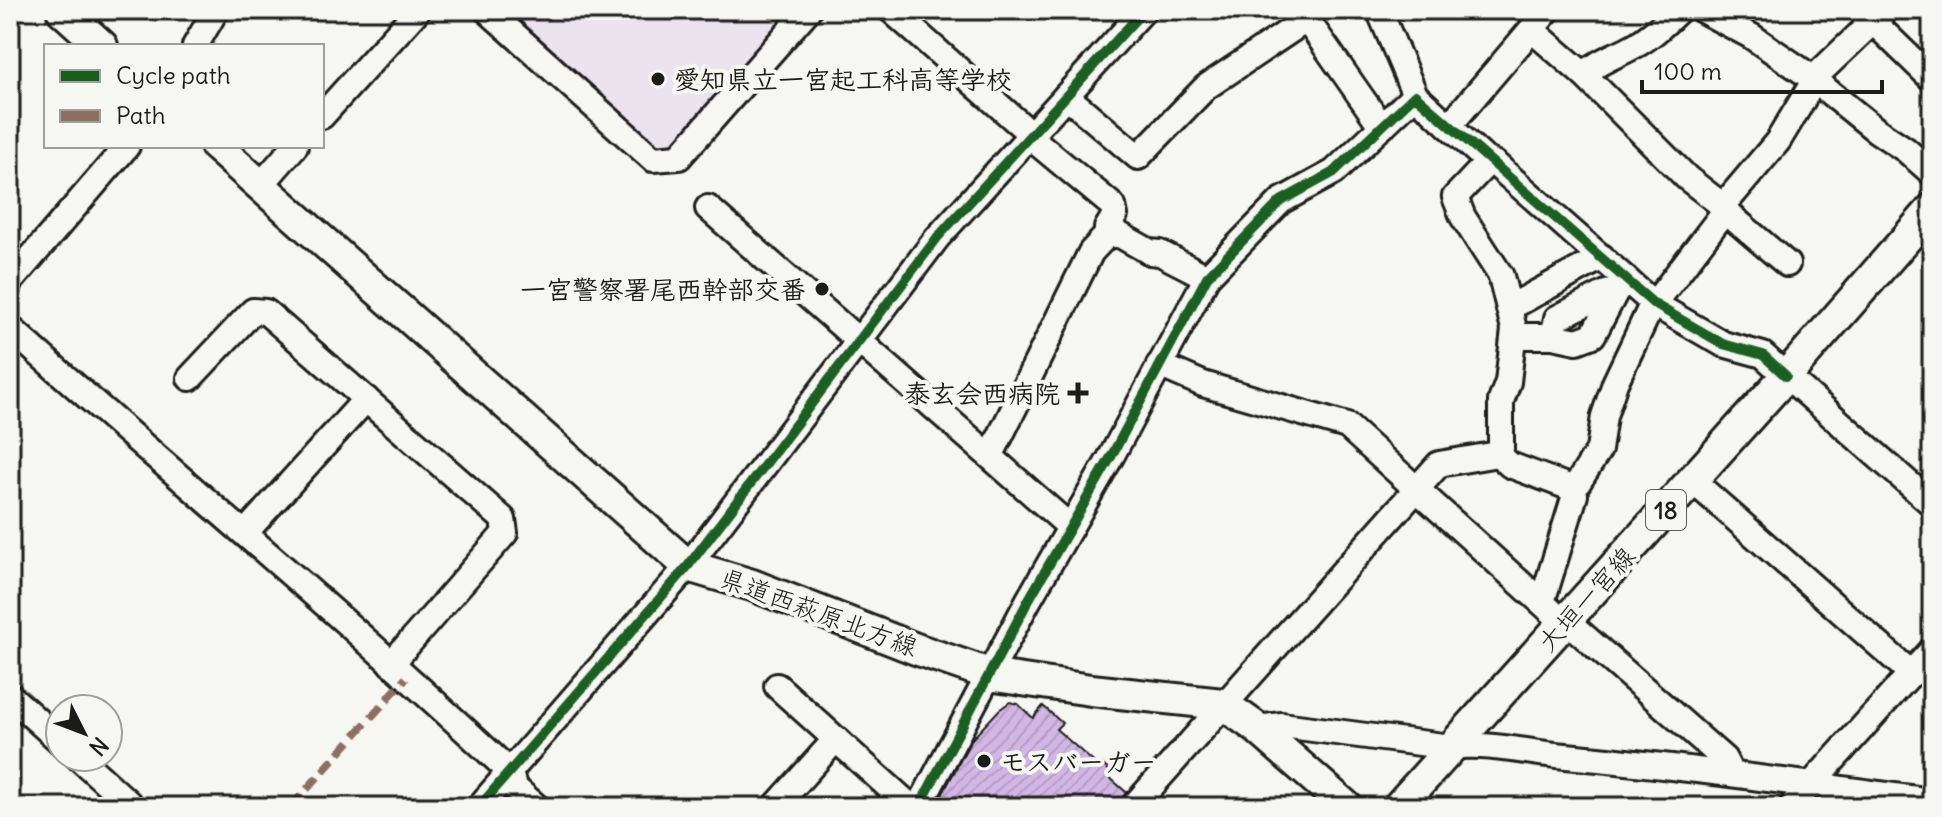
<svg xmlns="http://www.w3.org/2000/svg" width="1942" height="817" viewBox="0 0 1942 817" font-family="Delius,'Klee One',sans-serif">
	<defs>
		<pattern id="building-hatch" width="6" height="6" patternUnits="userSpaceOnUse" patternTransform="scale(2)"><rect width="6" height="6" fill="#d2b7e5"/><path d="M-1 1l2-2M0 6l6-6M5 7l2-2" fill="none" stroke="#b49dc4"/></pattern>
	</defs>
	<rect width="100%" height="100%" fill="#f6f6f2"/>
	<filter id="ink" filterUnits="userSpaceOnUse"><feTurbulence type="fractalNoise" baseFrequency=".0125" numOctaves="2"/><feDisplacementMap in="SourceGraphic" scale="16" xChannelSelector="R" yChannelSelector="G"/><feConvolveMatrix kernelMatrix="1 2 1 2 8 2 1 2 1" color-interpolation-filters="sRGB"/></filter>
	<g filter="url(#ink)">
		<path fill="#ebe3ee" d="M498 10H802L676 149H656Z"/>
		<path fill="url(#building-hatch)" stroke="#1c1c1c" stroke-width="2" d="M1010 702 1018 704 1033 718 1043 706 1062 723 1056 729 1099 767 1102 764 1113 774 1109 777 1126 792 1118 807H955L942 795 971 740 999 710Z"/>
		<g fill="none" stroke-linecap="round" stroke-linejoin="round">
			<defs>
				<g id="minor">
					<path d="M487 10 653 159 679 157 808 10"/>
					<path d="M891 10 1032 135"/>
					<path d="M1300 10 1382 127"/>
					<path d="M1379 10 1415 95 1486 160 1494 163 1654 304 1723 344 1763 355 1786 376"/>
					<path d="M1702 10 1751 36 1808 75 1876 130 1906 150 1932 173"/>
					<path d="M1862 11 1932 79"/>
					<path d="M1532 30 1584 75 1687 178 1723 206"/>
					<path d="M195 46 216 10"/>
					<path d="M1584 75C1598 61 1616 56 1634 46 1651 37 1665 23 1679 10"/>
					<path d="M1066 96 1138 157 1206 87 1306 20"/>
					<path d="M322 116 418 10"/>
					<path d="M1449 126 1548 10"/>
					<path d="M1030 137 1113 206 1115 215 1107 228V235"/>
					<path d="M1489 161 1455 197 1463 217 1501 276 1514 329 1508 382 1501 401V449L1498 454"/>
					<path d="M261 185 295 146"/>
					<path d="M708 208 1069 526"/>
					<path d="M1725 211 1787 264"/>
					<path d="M10 282 127 146"/>
					<path d="M1509 308 1602 257"/>
					<path d="M10 328C176 477 348 619 510 772L514 787 537 807"/>
					<path d="M1515 336H1553L1577 341 1593 335 1616 291 1627 280"/>
					<path d="M1553 336 1557 318 1606 293 1616 291"/>
					<path d="M1159 365 1203 384 1347 426 1551 611"/>
					<path d="M190 378 253 311 266 312 503 519 505 533 391 664"/>
					<path d="M1796 384 1932 504"/>
					<path d="M991 455 1091 252 1107 235H1120L1150 252 1160 253 1207 277"/>
					<path d="M1702 489 1912 674"/>
					<path d="M245 533 366 399"/>
					<path d="M1542 602 1575 495 1574 489 1599 450 1604 416 1615 383 1649 311 1725 211 1723 206 1778 141 1819 73 1885 10"/>
					<path d="M1576 629 1724 759 1731 773"/>
					<path d="M777 686 911 807"/>
					<path d="M10 696 60 741"/>
					<path d="M1257 728 1282 725 1451 747C1487 742 1529 753 1566 756 1689 767 1810 785 1932 801"/>
					<path d="M78 757 133 807"/>
					<path d="M479 807 688 566 937 238 1144 10"/>
					<path d="M775 807 836 739"/>
					<path d="M919 807 1028 601 1112 455 1207 277 1281 201 1334 172 1415 95"/>
					<path d="M1133 807 1439 464 1498 454 1510 465 1574 489"/>
					<path d="M1791 807 1932 650"/>
				</g>
				<g id="major">
					<path d="M62 10 102 46"/>
					<path d="M216 146 688 566 752 585 916 649 995 676 1091 690 1223 704 1257 728 1347 807"/>
					<path d="M1398 807 1786 376 1932 209"/>
				</g>
			</defs>
			<use href="#minor" stroke="#1c1c1c" stroke-width="30"/>
			<use href="#major" stroke="#1c1c1c" stroke-width="36"/>
			<use href="#minor" stroke="#f6f6f2" stroke-width="24"/>
			<use href="#major" stroke="#f6f6f2" stroke-width="30"/>
			<path stroke="#8d6e63" stroke-width="8" stroke-dasharray="16 8" stroke-linecap="butt" d="M291 807 406 678"/>
			<defs>
				<g id="cycleway">
					<path d="M479 807 688 566 937 238 1144 10"/>
					<path d="M919 807 1028 601 1112 455 1207 277 1281 201 1334 172 1415 95 1654 304 1723 344 1763 355 1786 376"/>
				</g>
			</defs>
			<use href="#cycleway" stroke="#f6f6f2" stroke-width="15"/>
			<use href="#cycleway" stroke="#1b5e20" stroke-width="10"/>
		</g>
	</g>
	<g fill="#1c1c1c" stroke="#f6f6f2" stroke-width="3">
		<circle cx="658" cy="79" r="8"/>
		<circle cx="822" cy="289" r="8"/>
		<path d="M1074 381h8v8h8v8h-8v8h-8v-8h-8v-8h8z"/>
		<circle cx="984" cy="761" r="8"/>
	</g>
	<g text-anchor="middle" dominant-baseline="central" stroke-width="8" stroke-linejoin="round" paint-order="stroke">
		<rect fill="#f6f6f2" stroke="#5d5d5c" stroke-width="2" x="1646" y="490" width="40" height="40" rx="6"/>
		<g font-size="24" font-weight="bold" fill="#1c1c1c">
			<text x="1666" y="510">18</text>
		</g>
		<g font-size="26" font-weight="bold" fill="#1c1c1c" stroke="#f6f6f2" text-anchor="start">
			<text x="674" y="79">愛知県立一宮起工科高等学校</text>
			<text x="806" y="289" text-anchor="end">一宮警察署尾西幹部交番</text>
			<text x="1060" y="393" text-anchor="end">泰玄会西病院</text>
			<text x="1000" y="761">モスバーガー</text>
		</g>
		<g font-size="26" fill="#1c1c1c" stroke="#f6f6f2">
			<text transform="translate(1586 599) rotate(-48)">大垣一宮線</text>
			<text transform="translate(819 612) rotate(20)">県道西萩原北方線</text>
		</g>
	</g>
	<rect width="1942" height="817" fill="none" stroke="#f6f6f2" stroke-width="40"/>
	<rect x="20" y="20" width="1902" height="777" fill="none" stroke="#1c1c1c" stroke-width="3" filter="url(#ink)"/>
	<rect x="44" y="44" width="280" height="104" fill="#f6f6f2" stroke="#9f9f9c" stroke-width="2"/>
	<rect x="60" y="70" width="40" height="12" fill="#1b5e20" stroke="#9f9f9c" stroke-width="2"/>
	<text x="116" y="84" font-size="24" fill="#1c1c1c">Cycle path</text>
	<rect x="60" y="110" width="40" height="12" fill="#8d6e63" stroke="#9f9f9c" stroke-width="2"/>
	<text x="116" y="124" font-size="24" fill="#1c1c1c">Path</text>
	<g transform="translate(84 733) rotate(132)"><circle r="38" fill="#f6f6f2" stroke="#9f9f9c" stroke-width="2"/>
	<path d="M0-6L14 30L0 20L-14 30Z" fill="#1c1c1c"/>
	<text y="-12" font-size="22" font-weight="bold" text-anchor="middle" fill="#1c1c1c">N</text>
	</g>
	<path d="M1642 80v12h240v-12" fill="none" stroke="#1c1c1c" stroke-width="4"/>
	<text x="1654" y="80" font-size="24" fill="#1c1c1c" stroke="#f6f6f2" stroke-width="6" paint-order="stroke">100 m</text>
</svg>
